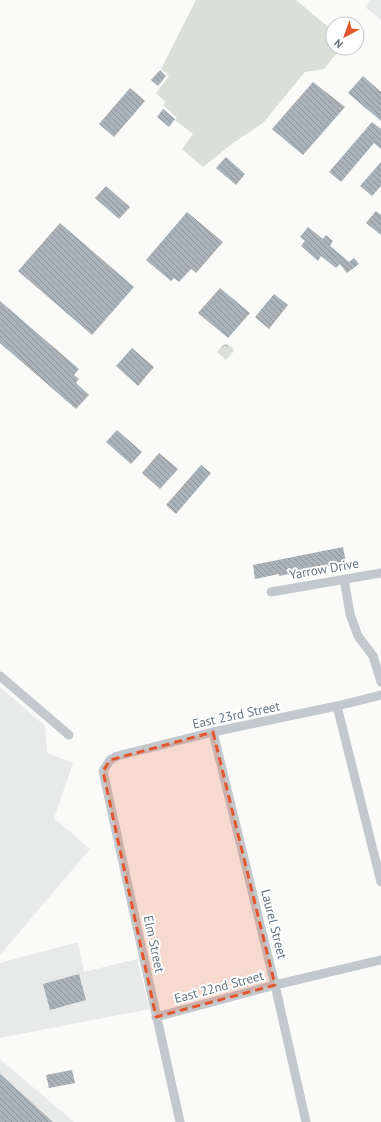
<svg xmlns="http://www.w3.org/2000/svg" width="381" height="1122" viewBox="0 0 381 1122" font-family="'PT Sans',sans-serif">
	<defs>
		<pattern id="park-crowns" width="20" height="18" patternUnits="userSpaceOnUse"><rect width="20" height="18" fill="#dadfd7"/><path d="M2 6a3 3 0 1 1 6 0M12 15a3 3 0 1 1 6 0" fill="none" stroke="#b4b9b4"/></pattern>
		<pattern id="building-back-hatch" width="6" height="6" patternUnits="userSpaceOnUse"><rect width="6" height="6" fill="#aab3b9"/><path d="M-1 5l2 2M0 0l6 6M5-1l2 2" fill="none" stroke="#8e969c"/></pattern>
	</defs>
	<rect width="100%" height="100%" fill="#fafaf8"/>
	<g fill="#e8e9e9">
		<path d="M370 0H381V20L365 7Z"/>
		<path d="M0 687 45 726 47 753 73 763 54 818 90 849 0 955Z"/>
		<path d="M78 942 84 972 137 959 150 1009 0 1038V963Z"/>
		<path d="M0 1059 15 1072 74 1122H0Z"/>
	</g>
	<path fill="#dadfd7" d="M196 0H296L333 31V48H341L324 69 305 72 263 123 233 143 203 167 182 149 193 134 175 120 177 118 163 105 166 102 156 93 169 76 161 69Z"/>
	<path fill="url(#park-crowns)" d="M226 344C230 345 233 347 234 351L226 360 217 352 223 345Z"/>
	<g fill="url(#building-back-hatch)">
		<path d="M160 70 166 76 158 86 151 80Z"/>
		<path d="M363 76 381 92V121L348 93Z"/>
		<path d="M313 82 345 107 303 155 272 129Z"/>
		<path d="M130 88 145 101 114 137 99 124Z"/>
		<path d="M163 109 175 119 169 127 157 117Z"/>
		<path d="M372 122 381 129V149L374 143 341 182 329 172Z"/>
		<path d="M226 157 245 174 236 185 216 168Z"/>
		<path d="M381 162V186L372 196 360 186Z"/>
		<path d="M106 186 130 207 119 219 95 198Z"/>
		<path d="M376 211 381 215V235L366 223Z"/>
		<path d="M187 212 223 242 196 273 191 269 179 282 174 278 171 281 146 260Z"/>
		<path d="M60 223 134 287 92 335 18 271Z"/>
		<path d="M308 227 323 239 326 235 333 241 330 246 349 262 354 258 359 264 347 273 340 264 336 268 321 256 318 261 301 246 305 241 300 237Z"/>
		<path d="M220 288 250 313 228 338 198 313Z"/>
		<path d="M274 294 288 305 269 329 255 317Z"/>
		<path d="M0 301 79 369 74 375 79 379 76 383 89 395 76 409 0 343Z"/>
		<path d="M132 348 154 367 138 386 116 366Z"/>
		<path d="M117 430 142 452 131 464 106 442Z"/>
		<path d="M159 453 178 469 160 489 142 473Z"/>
		<path d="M201 465 211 473 176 514 166 505Z"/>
		<path d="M343 547 346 563 279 576V574L255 579 253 565Z"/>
		<path d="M79 974 86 1000 50 1010 43 984Z"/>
		<path d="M72 1070 75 1083 49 1088 46 1075Z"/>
		<path d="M0 1074 53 1122H0Z"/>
	</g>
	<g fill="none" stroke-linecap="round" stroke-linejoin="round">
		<g stroke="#c3c8cc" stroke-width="9">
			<path d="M344 579 350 614 358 636 373 656 381 682"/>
			<path d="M271 592 381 573"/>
			<path d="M0 676 69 735"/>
			<path d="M337 706 381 882"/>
			<path d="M213 732 275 985 306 1122"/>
			<path d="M156 1017 275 985 381 960"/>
			<path d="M180 1122 151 991 103 771 110 760 117 756 213 732 337 706 381 695"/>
		</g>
	</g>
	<path fill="#e4572e" fill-opacity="0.2" stroke="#e4572e" stroke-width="3" stroke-dasharray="8 5" stroke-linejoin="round" d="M213 732 275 985 156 1017 103 771 110 760Z"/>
	<g text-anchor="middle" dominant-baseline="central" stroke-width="4" stroke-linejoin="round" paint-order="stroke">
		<g font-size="13" fill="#657683" stroke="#fff">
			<text transform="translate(324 569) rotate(-10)">Yarrow Drive</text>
			<text transform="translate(236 715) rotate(-12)">East 23rd Street</text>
			<text transform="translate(274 924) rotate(76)">Laurel Street</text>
			<text transform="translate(154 944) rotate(78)">Elm Street</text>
			<text transform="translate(219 987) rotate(-15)">East 22nd Street</text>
		</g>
	</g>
	<g transform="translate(345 36) rotate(221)"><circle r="19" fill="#ffffff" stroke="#c1c8cd"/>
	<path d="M0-3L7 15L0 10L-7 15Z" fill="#e4572e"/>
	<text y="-6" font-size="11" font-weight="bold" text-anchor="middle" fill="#657683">N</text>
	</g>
</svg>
